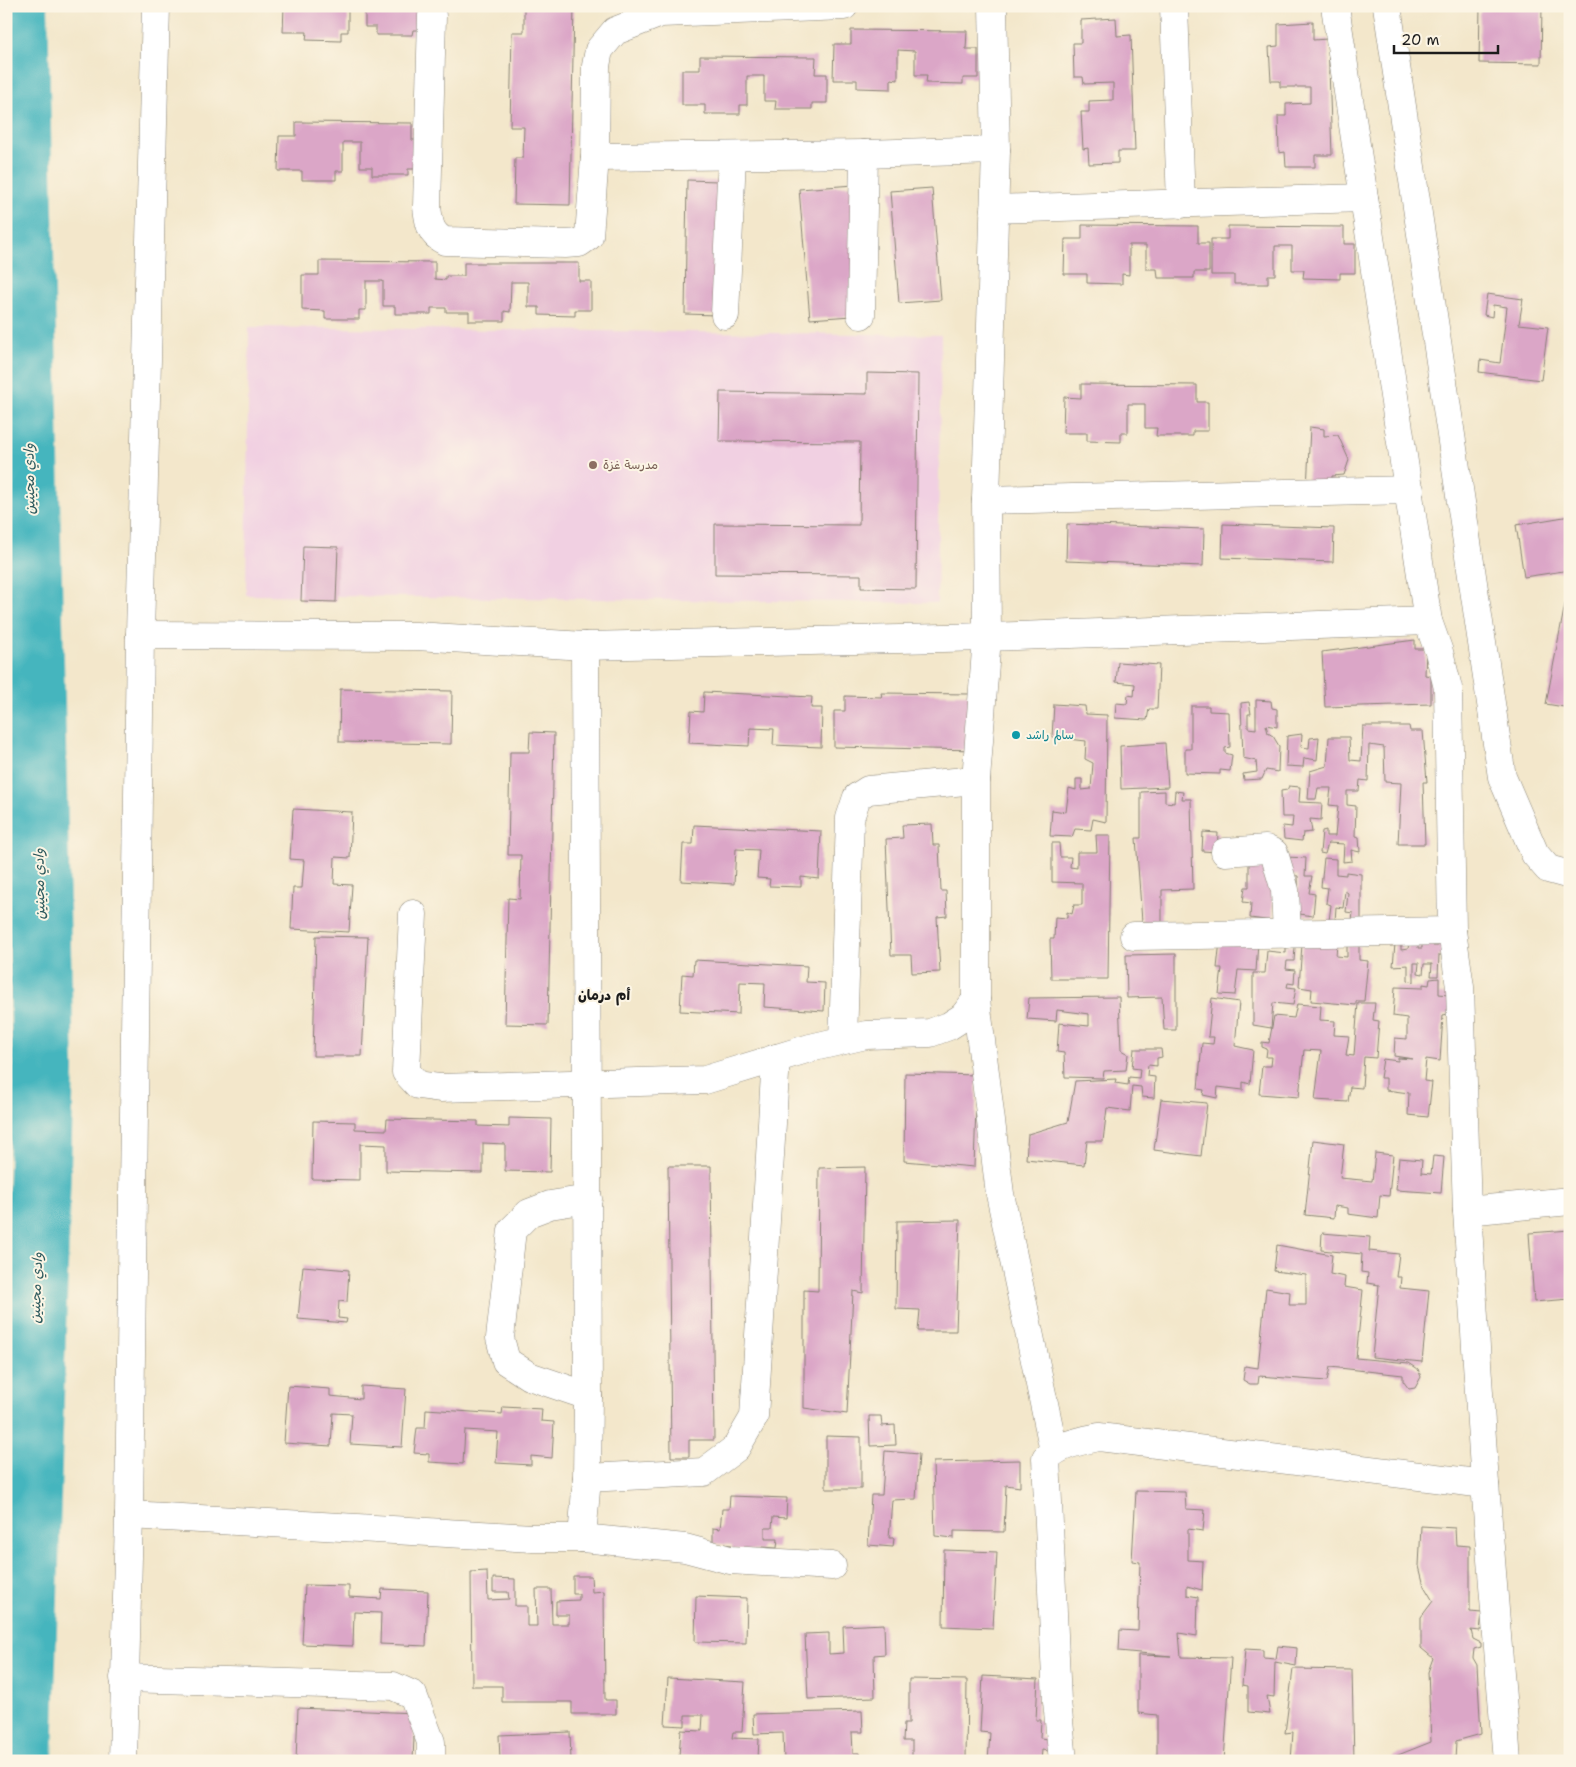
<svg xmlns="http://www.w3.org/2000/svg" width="1576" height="1767" viewBox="0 0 1576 1767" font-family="'Shantell Sans','Playpen Sans Arabic',sans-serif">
	<rect width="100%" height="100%" fill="#fcf5e5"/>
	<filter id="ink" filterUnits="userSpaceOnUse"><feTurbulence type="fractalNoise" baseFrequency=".02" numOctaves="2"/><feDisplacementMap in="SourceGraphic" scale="10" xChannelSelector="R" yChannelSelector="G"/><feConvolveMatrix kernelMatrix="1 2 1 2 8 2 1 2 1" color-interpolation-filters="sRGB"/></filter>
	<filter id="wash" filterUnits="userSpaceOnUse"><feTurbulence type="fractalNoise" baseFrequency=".0096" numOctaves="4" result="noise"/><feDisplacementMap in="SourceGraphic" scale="20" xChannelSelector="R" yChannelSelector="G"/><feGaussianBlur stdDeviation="1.12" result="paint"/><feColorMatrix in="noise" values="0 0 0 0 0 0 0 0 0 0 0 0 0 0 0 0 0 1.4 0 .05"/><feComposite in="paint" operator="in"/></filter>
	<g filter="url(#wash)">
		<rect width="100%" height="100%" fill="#f3e7cb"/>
		<path fill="#f1d0e2" d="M249 327 941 335 937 603 246 595Z"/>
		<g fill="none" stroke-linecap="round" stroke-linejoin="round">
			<path stroke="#45b5be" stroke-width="62" d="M17 6 43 1069 22 1761"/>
		</g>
		<g id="blocks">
			<g fill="#dba6c7">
				<path d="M284 6H348V32H341V41L306 40 307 32H283Z"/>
				<path d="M365 6H428V30H413L412 35H376V27H365Z"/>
				<path d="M524 6H574L570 205 514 204 515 158H523L524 127H510L512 32H524Z"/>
				<path d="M1480 6H1542L1541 64 1479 63Z"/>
				<path d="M1116 18 1117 36 1131 35 1135 151H1118V163L1089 164 1088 148 1083 149 1081 112H1089V101L1113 100V83L1084 84 1083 77H1074L1073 43H1081V20Z"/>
				<path d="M1313 22V40L1328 39 1332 155H1315V167H1286L1285 152 1279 153 1278 116H1286V104L1310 103V87H1280V81H1271L1269 47 1278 46V24Z"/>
				<path d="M851 30 967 31 966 49H978V78H963V84L926 83 927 75H915V51L898 50V80L891 79V89L857 88V80H833L834 44H851Z"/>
				<path d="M700 56 816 57 815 74H827V103H812V109H775L776 101H764V76H747V105H740V114H705V105H682V70H700Z"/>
				<path d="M296 122 412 123V140H423V169H408V175H372V167H360V142H343V171H336V180H302V171H278L279 136H296Z"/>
				<path d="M687 180 718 181 716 315 685 314Z"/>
				<path d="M854 185 865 315 810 319 799 189Z"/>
				<path d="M932 188 941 300 899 303 890 191Z"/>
				<path d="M1082 225 1198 226V243H1209V272H1194V278H1158L1157 269H1146V245H1129V275L1122 274V284L1087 283V274H1064L1065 239H1082Z"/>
				<path d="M1228 226 1344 227V244H1355V273H1340V279L1303 278 1304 270H1292V246H1275V275H1268V284H1234V275H1211V239H1228Z"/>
				<path d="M319 261 435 262V279L446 280V276H464V263H579V281H591V310H575V316L539 315V307H528V282H511L510 312 504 311V321H469V312H446V308H431V314H395V306H383V281H366V310H359V319H325V311L302 310V275H319Z"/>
				<path d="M1487 294 1523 299 1519 324 1548 327 1541 380 1479 372 1480 360 1500 363 1507 307 1493 305 1492 317 1484 315Z"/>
				<path d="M867 373 918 374 916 589 861 588V575L715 574V524L859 525 860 442 719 441 720 392 867 394Z"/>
				<path d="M1081 384 1197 385V402H1208V431H1193V436H1156L1157 428H1145V404H1128V433H1121V442L1087 441V433H1063L1064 397 1081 398Z"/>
				<path d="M1310 427 1324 429V436L1338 435 1349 460 1344 475 1332 476V492L1307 489Z"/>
				<path d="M1570 516V570L1524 577 1516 525Z"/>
				<path d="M1067 524 1204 529 1203 566 1066 561Z"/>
				<path d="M1223 524 1334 528 1333 562 1222 558Z"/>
				<path d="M303 546 338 547 336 602 301 601Z"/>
				<path d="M1565 604H1570V708L1546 704Z"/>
				<path d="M1415 640V649H1426L1425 675 1431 676V704L1325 707 1322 652Z"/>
				<path d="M1118 662 1159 665 1157 709H1149L1147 720 1115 718 1116 703 1127 704 1128 695 1134 696 1135 684 1116 682Z"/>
				<path d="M340 689 452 691 451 744 339 742Z"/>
				<path d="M704 692 812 697 811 708H822L821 747 773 745 774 729 750 728 749 746 689 743 691 711 703 712Z"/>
				<path d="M881 693 970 694 976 750 834 747V711H845V696L882 697Z"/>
				<path d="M1256 700 1271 701 1272 708 1277 709V727L1266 725 1268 733 1273 736 1279 746 1278 772 1266 770 1262 779 1244 780 1243 774 1257 772 1256 761 1243 758 1241 703 1249 702 1251 714H1248V728L1256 729Z"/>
				<path d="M1054 704 1085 706 1086 714 1107 715 1106 822 1093 819 1091 830 1075 829 1072 837 1050 836 1052 810 1066 812 1069 788 1076 790V779H1082V790L1091 789 1093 763 1085 759 1086 741 1052 737Z"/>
				<path d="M1191 706H1209V711L1229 712 1230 747 1225 748V753L1232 755 1230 771 1220 770V774L1185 773V749H1191Z"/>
				<path d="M1363 726H1409L1410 731H1423L1427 782H1423L1425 844H1398L1401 783 1385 782 1384 747 1369 745 1368 781 1360 780 1359 791H1347V805L1356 806 1355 836 1359 837 1360 852 1351 850 1352 861 1343 862 1344 844 1328 843 1325 854 1320 853 1322 831 1326 830V836H1335L1338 806 1329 805 1331 788H1318L1316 799H1308L1310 771 1327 766 1329 737H1349L1350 760 1361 761Z"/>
				<path d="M530 732 554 733 548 1025 505 1024 508 898 520 899 521 855H508L510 752H529Z"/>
				<path d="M1302 734 1301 747 1309 748 1310 738 1319 737 1317 760 1304 758 1303 767 1286 766 1287 736Z"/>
				<path d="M1165 743 1168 787 1121 789 1120 746Z"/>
				<path d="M1289 786 1300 787 1299 802 1322 803 1321 820 1310 819 1312 832 1303 833 1302 841 1284 839 1283 826 1292 827 1293 817H1282L1281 791 1287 790Z"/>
				<path d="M1165 791V802L1174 803 1175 791 1183 792 1182 799H1191L1193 889 1162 890V922H1142L1136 838H1141V792Z"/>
				<path d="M293 809 352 812 350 858 335 857 334 884 352 885 349 932 291 929 293 888H302L304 860 290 859Z"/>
				<path d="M932 824 933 845H939L941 891H946L947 916 937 917 940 972 912 973 911 955H891L886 839 903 838 902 825Z"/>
				<path d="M694 825 821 831 819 879 801 877V887L769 886 770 879 757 878 759 850 736 849 734 884 681 881 683 844H693Z"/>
				<path d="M1203 832 1218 833 1217 852 1202 851Z"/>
				<path d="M1096 835H1110L1108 979H1051L1050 939H1054L1055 917 1067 918V912L1072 914 1074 905H1082V883L1052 882V843H1059L1060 857H1071L1070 867 1077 868V852H1097Z"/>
				<path d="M1286 857 1306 858 1305 876H1312L1309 893 1315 894 1313 916 1300 914 1299 916 1298 876 1282 874Z"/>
				<path d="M1324 858 1336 859V874L1346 875V872L1361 874V921L1352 920 1353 913 1346 912 1348 893 1345 891 1343 908 1336 907 1335 921H1329L1331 905 1326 903 1328 888 1321 887Z"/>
				<path d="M1249 862H1272L1273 921 1250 918 1251 903 1243 902 1245 887H1249Z"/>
				<path d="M316 936 368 937 362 1056H313Z"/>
				<path d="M1438 937 1446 955H1439L1438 976H1431L1432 964H1424L1423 974 1418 973 1419 963H1414V982L1408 980V965L1393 966 1395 944H1401V950L1408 949 1409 943H1418V948H1422V940L1434 942 1433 946H1438Z"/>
				<path d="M1220 941 1258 942 1256 971 1238 970 1235 995 1219 994 1222 968H1217Z"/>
				<path d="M1302 944 1337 945 1336 956 1347 957V945L1359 946V960L1368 961 1364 1001H1356V1005L1311 1001 1312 989 1299 987Z"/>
				<path d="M1286 946 1295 947 1294 961H1287L1286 969 1295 970 1294 984 1288 983 1287 987 1296 988 1293 1005 1273 1003 1271 1028 1253 1025V973H1265L1267 951 1286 953Z"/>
				<path d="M1176 954V1030H1164L1162 997 1127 998 1126 955Z"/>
				<path d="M694 960 807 966 806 982 825 983 824 1011 764 1007 765 983 740 982 739 1014 680 1011 682 974 693 975Z"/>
				<path d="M1439 978V994L1457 996V1012L1443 1015 1440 1061 1426 1059 1424 1081 1432 1082 1428 1117 1408 1115 1409 1093 1386 1090V1078H1380L1383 1059 1398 1061V1058L1413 1059 1394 1056 1395 1038 1407 1039V1018L1393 1016 1395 987 1423 988V984L1429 985 1430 979Z"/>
				<path d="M1119 997 1121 1050 1128 1054 1126 1070 1104 1071 1103 1078 1065 1077 1064 1053 1057 1052 1059 1023 1089 1026V1014L1057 1010 1056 1021 1027 1019 1029 998Z"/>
				<path d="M1212 998 1239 1002 1235 1046 1253 1050 1250 1084 1243 1082V1090L1218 1087 1217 1098 1203 1095 1204 1090 1198 1089 1202 1043 1213 1044 1214 1037H1208Z"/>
				<path d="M1358 1003H1375L1373 1020 1379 1021 1376 1058 1364 1057 1362 1088 1350 1087 1348 1102 1315 1100 1321 1051 1304 1050 1299 1097 1259 1094 1262 1066H1271L1272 1057H1266L1267 1049 1262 1047V1042L1269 1043 1274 1016 1294 1018 1297 1004 1321 1006 1320 1020 1335 1021 1334 1035 1349 1036 1346 1055 1354 1056Z"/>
				<path d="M1134 1049H1161L1162 1057 1157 1058V1066L1148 1065 1147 1076 1155 1077 1154 1098 1142 1097 1141 1087 1132 1086 1130 1111 1107 1108 1103 1141H1087L1084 1165 1026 1159 1028 1134 1068 1122 1075 1081 1116 1079 1115 1083 1128 1085 1129 1077 1139 1078 1140 1069 1132 1068Z"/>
				<path d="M905 1073 977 1075 974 1167 904 1161Z"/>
				<path d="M1161 1099 1207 1103 1201 1156 1154 1150Z"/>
				<path d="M509 1118 551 1119 550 1172 505 1171V1144L483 1143V1173L386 1171V1145L360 1144V1180L312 1179 313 1121 355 1122V1129L386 1130 387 1119 478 1121V1126L509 1127Z"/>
				<path d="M1313 1140 1344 1144 1340 1178 1372 1181 1375 1153 1393 1155 1389 1196 1380 1195 1378 1218 1348 1214V1208L1335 1206 1334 1218 1305 1215Z"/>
				<path d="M1433 1156 1444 1157 1441 1193 1396 1190 1399 1158 1422 1160 1421 1173 1431 1174Z"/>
				<path d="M668 1166H711L714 1440H689V1457H671Z"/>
				<path d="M865 1167 863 1293 853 1291 847 1414 804 1408V1290L818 1291 819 1168Z"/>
				<path d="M960 1220 956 1331H918L920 1310 896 1309 897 1221Z"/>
				<path d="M1570 1230V1299L1534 1302 1529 1233Z"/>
				<path d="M1322 1233 1370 1237 1369 1251 1399 1254 1396 1277H1401L1400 1288 1429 1291 1422 1362 1372 1357 1379 1285 1367 1283 1368 1273 1361 1272 1362 1254 1321 1250Z"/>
				<path d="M1277 1245 1332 1255 1330 1274 1345 1277 1344 1287 1363 1290 1356 1358 1409 1363 1418 1369 1421 1377 1415 1388 1409 1389 1403 1381V1375L1330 1367 1327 1381 1259 1376 1258 1384H1250L1243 1380 1245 1366 1258 1368 1266 1288 1290 1292 1289 1305H1306V1275L1274 1271Z"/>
				<path d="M303 1266 349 1270 347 1302 339 1301 338 1318 347 1319 346 1323 298 1319Z"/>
				<path d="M288 1386 330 1389V1396L361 1399V1386L406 1389 402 1447 350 1444 352 1414 333 1413 331 1446 284 1443Z"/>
				<path d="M503 1407 542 1409 541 1421 554 1422 552 1458 531 1456V1465L496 1463 498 1432 465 1430 463 1464 429 1462V1454L414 1453 417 1428H425L426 1409 502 1414Z"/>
				<path d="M869 1416H881L882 1426 895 1425 896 1445 870 1446Z"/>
				<path d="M826 1436 861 1437V1489H826Z"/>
				<path d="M885 1451 919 1454 916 1499 892 1500 889 1538H894L893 1547 868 1545 871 1495H882Z"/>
				<path d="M1020 1460V1487L1006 1485 1004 1532 954 1531V1538L935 1536 933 1462Z"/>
				<path d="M1136 1491 1185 1492 1186 1509 1205 1510 1203 1531 1188 1529V1560L1203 1561 1202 1590 1187 1586V1595L1198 1597 1197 1636 1179 1633 1181 1657 1231 1658 1224 1761H1184L1157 1757V1715L1138 1713V1655L1171 1656 1119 1651 1120 1630 1138 1631 1140 1562 1132 1561Z"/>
				<path d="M730 1496 787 1498 786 1518 773 1517 772 1528H765V1539H778L777 1548 762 1547V1551L732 1549V1545L713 1543V1528L720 1529 722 1509H729Z"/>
				<path d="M1421 1526 1455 1528 1456 1545 1470 1546V1612L1482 1613 1480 1631 1471 1630 1473 1639 1481 1643V1647L1474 1649 1473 1658 1477 1665 1481 1734 1456 1741 1455 1761H1393V1757L1431 1742 1428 1672 1433 1658 1421 1648V1617L1433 1601 1424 1586 1419 1566Z"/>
				<path d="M944 1550 997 1552 993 1628 943 1626Z"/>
				<path d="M487 1571 488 1600 509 1599 508 1592H493V1578L515 1579V1606H527V1626H537L536 1589H551L552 1624H569V1615H556V1601L579 1600V1594H573V1576H591L592 1592 604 1591 605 1700H616V1714H572V1702H502V1686H472L471 1572Z"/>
				<path d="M305 1585 349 1586V1597L381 1599 382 1589 428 1591 426 1646 380 1644 381 1613 354 1612 353 1646 302 1644Z"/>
				<path d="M696 1596 747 1598 746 1643 695 1642Z"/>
				<path d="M884 1624 885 1654 874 1655 875 1697 808 1699 805 1634 829 1633V1654L844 1653 843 1626Z"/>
				<path d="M1278 1646 1297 1648 1296 1666 1275 1662 1274 1697 1267 1696 1270 1714 1248 1712V1686L1242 1685 1245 1649 1263 1650V1658L1276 1659Z"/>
				<path d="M1293 1669 1352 1670 1354 1761H1291L1293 1732 1285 1733Z"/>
				<path d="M983 1676 1038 1679 1036 1720H1041L1040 1738 1048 1739V1751L1042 1750 1041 1761H988L990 1733 980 1732Z"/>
				<path d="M668 1678 745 1682 742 1732H733L732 1738 759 1739 758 1759 733 1757V1761H702V1757L679 1756 681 1730 702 1731 703 1715H685V1726L665 1725Z"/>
				<path d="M909 1679 967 1680 966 1761H912V1741H903L904 1723H909Z"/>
				<path d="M298 1708 415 1713 413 1761H296Z"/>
				<path d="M862 1711 863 1732H852L853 1753H859L860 1761H784L783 1733 754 1734 753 1714Z"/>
				<path d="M570 1732 571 1761H500L499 1735Z"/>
			</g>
		</g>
	</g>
	<g filter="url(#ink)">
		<use href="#blocks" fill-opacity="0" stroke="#888274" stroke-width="1"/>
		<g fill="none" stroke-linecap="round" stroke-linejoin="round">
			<defs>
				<g id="minor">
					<path d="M993 6 996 150 986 500 987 637 976 780V1000L1000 1194 1054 1451"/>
					<path d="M1174 6 1181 204"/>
					<path d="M1335 6 1428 621 1439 652 1448 688 1452 931 1460 987 1467 1211 1570 1201"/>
					<path d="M1387 6 1502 777 1535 854 1548 869 1570 875"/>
					<path d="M432 16 427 207C429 223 430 234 445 241L565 244 579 243 589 236 595 157 596 66 599 50 615 31 661 13 844 6"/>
					<path d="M595 157 864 154 996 150"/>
					<path d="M994 209 1364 198"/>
					<path d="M725 315 732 156"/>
					<path d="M861 315 864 154"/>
					<path d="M986 500 1410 490"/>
					<path d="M140 635 416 636 585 646 987 637 1428 621"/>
					<path d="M1225 852 1266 849 1274 853 1285 890 1287 934"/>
					<path d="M413 914 406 1072 418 1085 440 1088 705 1080 810 1048 866 1035 930 1033 949 1026 963 1017 976 1000"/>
					<path d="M1134 936 1452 931"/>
					<path d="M843 1040 850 818 857 797 868 790 976 780"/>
					<path d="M588 1199 550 1205 529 1213 512 1230 500 1338 506 1361 529 1376 588 1396"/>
					<path d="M1467 1211 1485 1484 1507 1761"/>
					<path d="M587 1478 704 1472 736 1448 754 1417 776 1058"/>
					<path d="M129 1515 533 1538H582L587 1478 588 1396 585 646"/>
					<path d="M582 1538 685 1548 730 1560 832 1566"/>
					<path d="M124 1678 393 1686 413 1695 431 1742V1761"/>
					<path d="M123 1761 129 1515 140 635 156 6"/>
					<path d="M1063 1761 1057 1701 1046 1458C1061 1444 1080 1441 1099 1437L1485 1484"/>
				</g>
			</defs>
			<use href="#minor" stroke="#888274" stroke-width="29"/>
			<use href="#minor" stroke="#fff" stroke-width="28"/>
		</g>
	</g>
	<circle fill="#8d6e63" stroke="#fcf5e5" stroke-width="2" cx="593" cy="465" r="5"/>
	<circle fill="#0f9aa8" stroke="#fcf5e5" stroke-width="2" cx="1016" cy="735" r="5"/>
	<g text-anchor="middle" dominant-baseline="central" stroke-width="4" stroke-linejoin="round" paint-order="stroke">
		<g font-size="12" fill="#785e54" stroke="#fcf5e5" text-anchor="start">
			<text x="603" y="465">مدرسة غزة</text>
		</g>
		<g font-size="12" fill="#0d838f" stroke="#fcf5e5" text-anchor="start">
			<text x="1026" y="735">سالم راشد</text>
		</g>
		<g font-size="14" font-style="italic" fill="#2c595d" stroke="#fcf5e5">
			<text transform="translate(29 479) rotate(-91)">وادي مجينين</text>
			<text transform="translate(39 884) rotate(-91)">وادي مجينين</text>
			<text transform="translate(36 1288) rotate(-88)">وادي مجينين</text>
		</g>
		<g font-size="14" font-weight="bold" fill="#1c1c1c" stroke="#fcf5e5">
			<text x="604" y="995">أم درمان</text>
		</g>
	</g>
	<rect width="1576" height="1767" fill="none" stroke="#fcf5e5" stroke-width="25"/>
	<path d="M1394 45v8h104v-8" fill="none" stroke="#1c1c1c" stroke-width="2.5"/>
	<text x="1401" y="45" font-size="15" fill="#1c1c1c" stroke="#fcf5e5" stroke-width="4" paint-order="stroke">20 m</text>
</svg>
